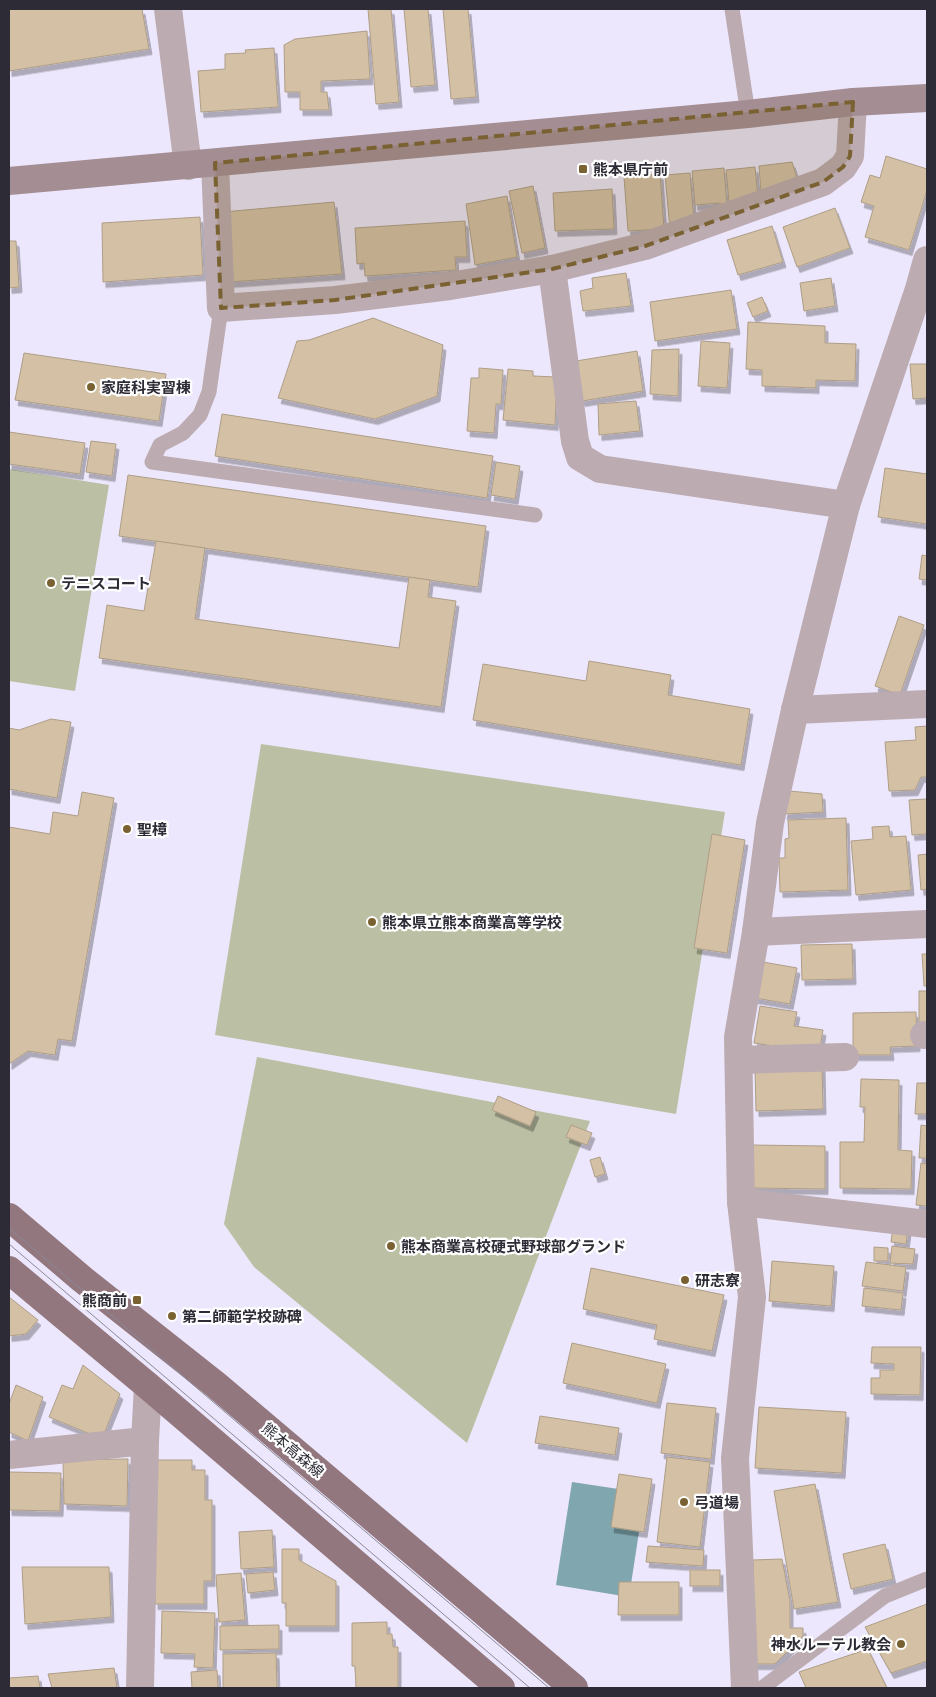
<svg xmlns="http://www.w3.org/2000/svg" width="936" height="1697" viewBox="0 0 936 1697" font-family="'Asap Condensed','Noto Sans JP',sans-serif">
	<defs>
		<filter id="shadow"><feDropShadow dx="3" dy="5.5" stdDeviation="0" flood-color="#0004"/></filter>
	</defs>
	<rect width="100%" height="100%" fill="#ece7fc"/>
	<g fill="#bbc0a4">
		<path d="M9 469 109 485 75 691 9 681Z"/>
		<path d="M261 744 725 812 676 1114 215 1035Z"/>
		<path d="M257 1057 590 1121 467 1443 254 1267 224 1224Z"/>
	</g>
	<path fill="#80a6b0" d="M572 1482 645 1493 629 1597 556 1585Z"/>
	<g fill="#d4c0a4" stroke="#ae9e87" filter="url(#shadow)">
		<path d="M9 9H142L149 49 9 71Z"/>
		<path d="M368 9H391L399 102 376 104Z"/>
		<path d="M404 9H428L435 85 411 87Z"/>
		<path d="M443 9H468L476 97 451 99Z"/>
		<path d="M367 31 370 79 321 81V92H327L329 110H300V92H285L284 45 295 39Z"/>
		<path d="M274 48 278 107 201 112 198 71 225 69V54L246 53 245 50Z"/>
		<path d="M886 156 927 169V190L909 250 865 237 874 206 861 202 870 175 880 178Z"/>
		<path d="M792 162 798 181 761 194 759 166Z"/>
		<path d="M755 167 758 198 729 201 726 170Z"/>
		<path d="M724 168 727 206H722L720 203 695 205 692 171Z"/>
		<path d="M690 173 694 221 670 229 665 175Z"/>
		<path d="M660 174 664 229 628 231 624 177Z"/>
		<path d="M533 186 545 248 522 253 509 191Z"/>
		<path d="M612 189 614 229 555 231 553 193Z"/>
		<path d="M507 196 517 257 475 265 466 204Z"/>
		<path d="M334 202 342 274 229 282 223 212Z"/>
		<path d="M835 208 850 248 797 267 783 227Z"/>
		<path d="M200 217 203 275 103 282 102 223Z"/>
		<path d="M465 221 467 257H455L456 270 365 276 364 263 357 264 355 228Z"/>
		<path d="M772 226 783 262 738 275 727 240Z"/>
		<path d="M9 241H16L19 287 9 288Z"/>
		<path d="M626 273 631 306 583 311 580 291 593 288 592 278Z"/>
		<path d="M831 278 835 306 804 311 800 283Z"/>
		<path d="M731 290 737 329 655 341 650 302Z"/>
		<path d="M762 297 768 311 753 317 747 303Z"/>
		<path d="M373 318 443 345 437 396 375 419 278 398 297 341 309 340Z"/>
		<path d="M748 322 825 326V343L856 344 855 381 816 380V388L762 386V370L746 369Z"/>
		<path d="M701 341 730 343 727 388 698 386Z"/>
		<path d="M679 349 678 396 650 394 652 350Z"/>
		<path d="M637 351 643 391 582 401 576 361Z"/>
		<path d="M24 353 166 374 159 421 15 400Z"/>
		<path d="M910 364H927V398L913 399Z"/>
		<path d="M479 368 503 370 501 404H496L494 433 467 431 471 378H479Z"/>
		<path d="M508 369 533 371V376L557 377 555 425 503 420Z"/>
		<path d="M636 401 640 431 599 435 598 404Z"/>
		<path d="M222 414 493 456 487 498 215 456Z"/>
		<path d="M9 432 85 443 80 474 9 464Z"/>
		<path d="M91 441 116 444 112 476 86 472Z"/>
		<path d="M496 462 520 466 515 499 491 495Z"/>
		<path d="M885 468 927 474V524L878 517Z"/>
		<path d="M128 475 486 526 478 587 119 536Z"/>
		<path d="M156 541 205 548 195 619 399 648 409 577 430 580 428 597 456 601 441 707 99 658 107 605 144 611Z"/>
		<path d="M922 555 927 556V580L919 579Z"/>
		<path d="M899 616 924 625 900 695 875 686Z"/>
		<path d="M589 661 671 675 668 695 750 709 741 765 473 720 483 664 586 681Z"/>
		<path d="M51 719 71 722 57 798 9 789V728L19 730Z"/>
		<path d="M927 726V777H921L915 790 889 791 885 742 916 740 915 727Z"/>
		<path d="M789 791 822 794 823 812 784 814Z"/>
		<path d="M82 792 114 798 72 1041 58 1039 55 1055 28 1051 9 1064V827L50 834 53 812 78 816Z"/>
		<path d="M927 799V834L912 835 909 800Z"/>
		<path d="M846 818 848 890 780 892 779 858H785V839L789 838 788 820Z"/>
		<path d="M889 826 890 837 906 836 911 890 856 895 851 841 873 839 872 827Z"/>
		<path d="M712 834 745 840 727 953 694 948Z"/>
		<path d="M927 854V889L921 890 918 855Z"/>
		<path d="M852 944 853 979 802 980 801 945Z"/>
		<path d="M922 954H927V986H924Z"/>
		<path d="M763 962 797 968 790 1004 755 998Z"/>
		<rect x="919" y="991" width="8" height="32"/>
		<path d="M760 1006 797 1012 794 1026 823 1030 819 1053 754 1043Z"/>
		<path d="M916 1012 917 1046 890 1047 891 1055H853V1013Z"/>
		<path d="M822 1065 823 1109 756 1111 755 1068Z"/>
		<path d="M861 1079 899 1080 898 1150 912 1151 911 1189 840 1188V1142H864L865 1107H860Z"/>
		<path d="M917 1083H927V1114H915Z"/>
		<path d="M498 1096 536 1112 530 1126 492 1110Z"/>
		<path d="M571 1125 592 1133 587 1145 566 1137Z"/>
		<path d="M921 1125 927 1126V1158H919Z"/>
		<path d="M752 1145 825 1146V1189L751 1188Z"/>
		<path d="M600 1157 605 1174 595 1177 590 1160Z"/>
		<path d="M921 1163 927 1164V1206L916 1205Z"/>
		<path d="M893 1227 908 1229 906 1244 891 1242Z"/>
		<path d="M892 1246 915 1249 913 1264 890 1263Z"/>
		<path d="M874 1247 888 1248V1261H874Z"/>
		<path d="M772 1261 834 1266 831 1306 769 1301Z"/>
		<path d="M866 1262 906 1267 903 1291 862 1286Z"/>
		<path d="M591 1268 724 1295 712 1351 654 1339 657 1325 583 1309Z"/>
		<path d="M864 1288 903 1293 901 1310 862 1306Z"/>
		<path d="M9 1297 38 1320 26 1334 9 1336Z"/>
		<path d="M572 1343 666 1364 657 1403 563 1383Z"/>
		<path d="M872 1347H921L920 1395 871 1394V1378H880V1370H894V1364L871 1363Z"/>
		<path d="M83 1365 120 1394 102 1439 49 1417 62 1385 73 1389Z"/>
		<path d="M16 1385 43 1397 28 1441 9 1432V1404Z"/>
		<path d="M667 1403 716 1408 711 1459 661 1453Z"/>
		<path d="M759 1407 846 1412 842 1473 755 1468Z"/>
		<path d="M540 1416 619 1428 615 1455 535 1443Z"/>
		<path d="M667 1457 710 1462 700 1547 657 1542Z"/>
		<path d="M128 1459 127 1506 64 1504 63 1460Z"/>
		<path d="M156 1460H192V1470H205V1500H212V1581H204V1604H155Z"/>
		<path d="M9 1472 61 1473 60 1511 9 1510Z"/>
		<path d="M619 1474 652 1479 644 1532 611 1527Z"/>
		<path d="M815 1484 838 1602 794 1609 774 1491Z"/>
		<path d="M272 1530 274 1567 241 1569 239 1532Z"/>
		<path d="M885 1544 893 1579 851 1589 843 1554Z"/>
		<path d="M648 1546 704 1550 703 1566 646 1562Z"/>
		<path d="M282 1549H299V1560L336 1581V1626H286V1603H282Z"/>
		<path d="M782 1559 790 1601V1628H803V1636L775 1664H754L753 1560Z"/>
		<path d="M22 1567H109L111 1617 25 1624Z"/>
		<rect x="690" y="1570" width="30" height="16"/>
		<path d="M273 1572 275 1590 248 1593 246 1574Z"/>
		<path d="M241 1573 245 1620 219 1622 216 1575Z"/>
		<path d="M619 1582H679V1615H618Z"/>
		<path d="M927 1604V1661L891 1673 865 1627Z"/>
		<path d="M162 1611 215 1613 213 1668 194 1667 195 1654 161 1653Z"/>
		<path d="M387 1622V1634H392L393 1647H398V1688H356L355 1666H352V1623Z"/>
		<path d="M279 1625V1649L220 1650V1626Z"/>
		<path d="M868 1649 887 1688H806L799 1672Z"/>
		<path d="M276 1653 277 1688H223V1654Z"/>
		<path d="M114 1668 117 1688H52L48 1674Z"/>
		<path d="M217 1670 218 1688H192L191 1672Z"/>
		<path d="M38 1676 40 1688H9V1678Z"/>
	</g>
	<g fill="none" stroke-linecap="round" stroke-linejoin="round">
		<g stroke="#bcabb0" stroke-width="15">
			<path d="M732 9 748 114"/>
			<path d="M221 308 209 392 200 415 183 433 160 445 152 462 535 515"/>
			<path d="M762 1688 885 1596 927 1579"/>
		</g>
		<g stroke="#bcabb0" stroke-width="28">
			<path d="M168 9 188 166"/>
			<path d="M215 163 221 308 335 300 450 286 552 269 645 246 823 182 843 167 850 156 853 102"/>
			<path d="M552 269 575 441 580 457 600 469 846 505"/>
			<path d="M795 710 927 704"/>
			<path d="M756 932 927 924"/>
			<path d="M924 1035H927"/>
			<path d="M739 1060 845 1057"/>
			<path d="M741 1202 927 1224"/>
			<path d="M9 1455 145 1441"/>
			<path d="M140 1688 145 1441 148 1386"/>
			<path d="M745 1688 735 1458 752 1297 741 1202 738 1037 756 932 770 823 795 710 846 505 919 289 927 260"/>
		</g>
		<path stroke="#a48d93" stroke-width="28" d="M9 181 748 114 853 102 927 98"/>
		<g stroke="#93777e" stroke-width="28">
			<path d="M9 1217 82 1279 216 1385 574 1688"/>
			<path d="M9 1270 148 1386 501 1688"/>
		</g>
		<g stroke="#8b8897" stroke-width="1">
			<path d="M9 1228 549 1688"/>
			<path d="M9 1244 530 1688"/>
		</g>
	</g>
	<path fill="#796131" fill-opacity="0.2" stroke="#796131" stroke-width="4" stroke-dasharray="10 6" stroke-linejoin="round" d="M853 102 850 156 843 167 823 182 645 246 552 269 335 300 221 308 215 163Z"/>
	<g fill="#796131" stroke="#fff" stroke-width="2">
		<rect x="578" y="164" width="10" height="10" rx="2.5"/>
		<circle cx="91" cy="387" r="5"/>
		<circle cx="51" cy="583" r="5"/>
		<circle cx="127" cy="829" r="5"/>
		<circle cx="372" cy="922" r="5"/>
		<circle cx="391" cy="1246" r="5"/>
		<circle cx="685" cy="1280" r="5"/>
		<rect x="132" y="1295" width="10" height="10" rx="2.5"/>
		<circle cx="172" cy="1316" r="5"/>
		<circle cx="684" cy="1502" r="5"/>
		<circle cx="901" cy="1644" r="5"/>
	</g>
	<g text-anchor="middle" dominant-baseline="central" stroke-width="4.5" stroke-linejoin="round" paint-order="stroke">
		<g font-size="15" font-weight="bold" fill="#2d2b35" stroke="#fff" text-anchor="start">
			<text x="593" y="169">熊本県庁前</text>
			<text x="101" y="387">家庭科実習棟</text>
			<text x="61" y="583">テニスコート</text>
			<text x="137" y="829">聖樟</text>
			<text x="382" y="922">熊本県立熊本商業高等学校</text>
			<text x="401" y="1246">熊本商業高校硬式野球部グランド</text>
			<text x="695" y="1280">研志寮</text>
			<text x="127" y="1300" text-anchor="end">熊商前</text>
			<text x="182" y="1316">第二師範学校跡碑</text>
			<text x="694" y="1502">弓道場</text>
			<text x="891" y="1644" text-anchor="end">神水ルーテル教会</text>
		</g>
		<g font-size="15" fill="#2d2b35" stroke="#fff">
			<text transform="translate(293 1450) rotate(40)">熊本高森線</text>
		</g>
	</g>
	<rect width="936" height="1697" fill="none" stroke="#2d2b35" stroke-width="20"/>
</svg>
